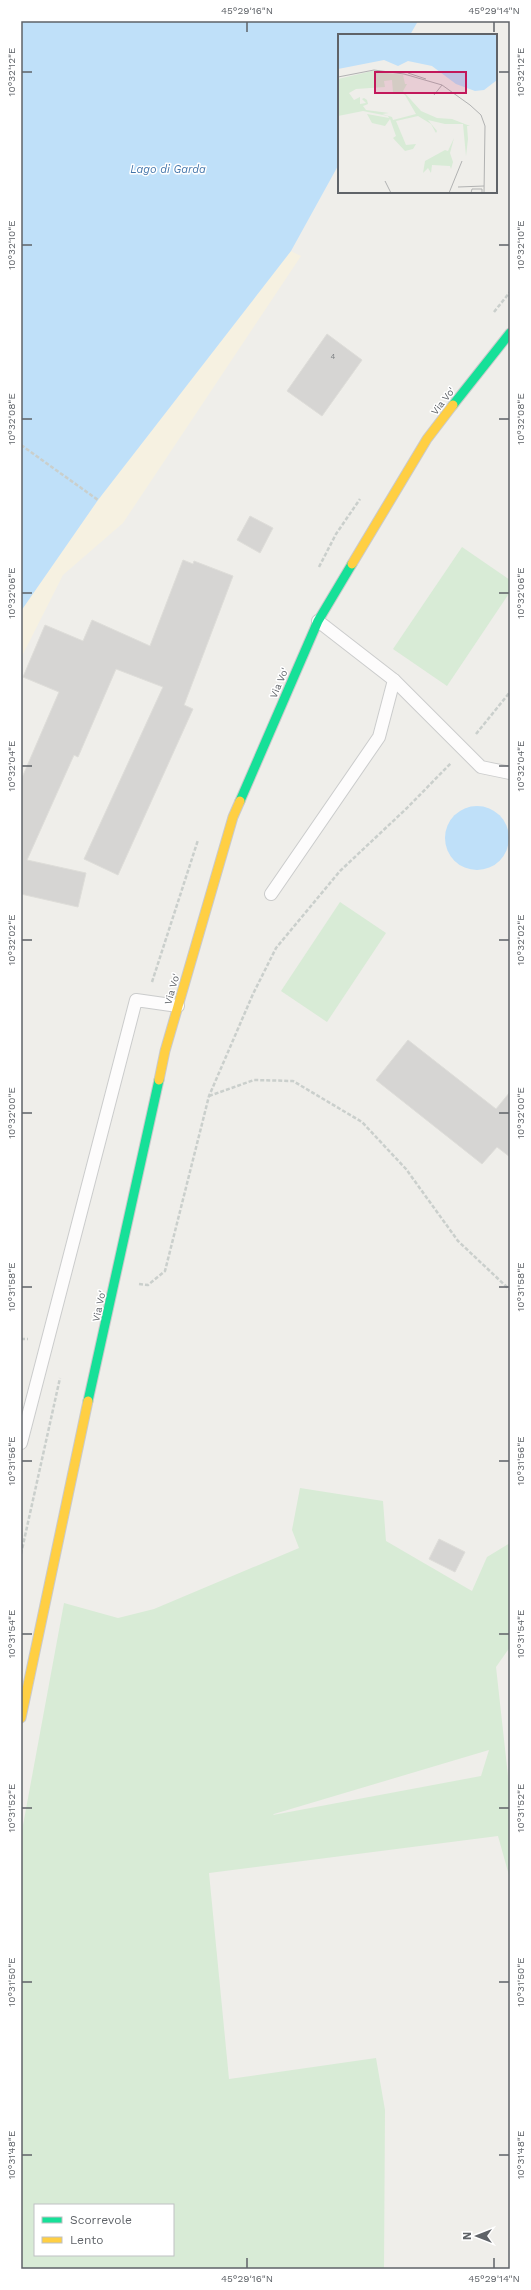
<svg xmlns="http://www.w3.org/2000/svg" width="531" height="2290" viewBox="0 0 531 2290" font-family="'Work Sans',sans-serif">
	<rect width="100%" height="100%" fill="#efeeea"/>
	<g fill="#d8ebd6" fill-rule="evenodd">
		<path d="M462 547 510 580V592L447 686 393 649Z"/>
		<path d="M340 902 386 933 327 1022 281 991Z"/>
		<path d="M300 1488 383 1501 386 1541 472 1591 487 1557 510 1543V1647L496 1667 510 1794V1879L498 1836 209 1873 229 2079 376 2058 385 2110 384 2269H21V1836L64 1603 118 1618 154 1609 299 1548 292 1530ZM489 1750 481 1776 273 1815 274 1814ZM35 2205H173V2255H35Z"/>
	</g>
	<path fill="#f6f1e1" d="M291 251 301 256 123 523 63 575 21 658V611L98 500Z"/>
	<g fill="#bfe0f9">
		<path d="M21 21H418L410 35H339V164L291 251 98 500 21 611Z"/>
		<circle cx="477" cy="838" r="32"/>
	</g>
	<g fill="#d6d5d3" stroke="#deddd9">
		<path d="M327 334 362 360 322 416 287 391Z"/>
		<path d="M250 516 273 528 260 553 237 540Z"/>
		<path d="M183 560 193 564 194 561 233 576 184 705 193 709 118 875 84 859 163 687 116 669 78 757 74 755 27 860 86 873 78 907 21 894V780L59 692 23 677 45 625 83 641 92 620 150 646Z"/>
		<path d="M408 1040 496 1109 510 1092V1157L497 1147 482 1164 376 1080Z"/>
		<path d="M439 1539 465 1552 455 1572 429 1559Z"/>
	</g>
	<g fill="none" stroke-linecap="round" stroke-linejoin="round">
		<defs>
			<g id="lane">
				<path d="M318 621 394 680 481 767 510 773"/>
				<path d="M271 894 379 737 394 680"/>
				<path d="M21 1443 136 1000 178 1006"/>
			</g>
			<g id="fast">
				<path d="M453 405 510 333"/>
				<path d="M240 801 318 621 352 564"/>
				<path d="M88 1401 159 1080"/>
			</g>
			<g id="slow">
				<path d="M352 564 427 439 453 405"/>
				<path d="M159 1080 165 1051 233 817 240 801"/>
				<path d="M21 1718 88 1401"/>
			</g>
		</defs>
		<use href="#lane" stroke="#cbcccc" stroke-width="14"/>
		<use href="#fast" stroke="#cacacb" stroke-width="11"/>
		<use href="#slow" stroke="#cacacb" stroke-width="11"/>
		<g stroke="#cacfcc" stroke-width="2.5" stroke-dasharray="4 2" stroke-linecap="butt">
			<path d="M494 312 510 292"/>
			<path d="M21 445 98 500"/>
			<path d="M319 567 336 534 360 499"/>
			<path d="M476 734 510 692"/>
			<path d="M152 982 198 840"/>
			<path d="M209 1096 254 1080 293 1081 362 1122 406 1169 458 1241 510 1290"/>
			<path d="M139 1284 148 1285 165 1271 209 1096 253 994 276 948 340 871 407 808 451 763"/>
			<path d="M21 1339H28"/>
			<path d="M21 1554 60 1378"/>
		</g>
		<use href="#lane" stroke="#fdfcfc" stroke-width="12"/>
		<use href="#fast" stroke="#16e098" stroke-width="9"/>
		<use href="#slow" stroke="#ffcf43" stroke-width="9"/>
	</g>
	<path fill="none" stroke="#5f6368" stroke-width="1.5" d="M247 22V32M494 22V32M22 72H32M499 72H509M22 245H32M499 245H509M22 419H32M499 419H509M22 593H32M499 593H509M22 766H32M499 766H509M22 940H32M499 940H509M22 1113H32M499 1113H509M22 1287H32M499 1287H509M22 1461H32M499 1461H509M22 1634H32M499 1634H509M22 1808H32M499 1808H509M22 1982H32M499 1982H509M22 2155H32M499 2155H509M247 2258V2268M494 2258V2268"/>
	<g text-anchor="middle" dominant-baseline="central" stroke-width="3" stroke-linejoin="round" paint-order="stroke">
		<g font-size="8" fill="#7e8184">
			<text x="333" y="356">4</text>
		</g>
		<g font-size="10" fill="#5f6368" stroke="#fff">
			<text transform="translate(443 401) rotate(-52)">Via Vo'</text>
			<text transform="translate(279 683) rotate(-67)">Via Vo'</text>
			<text transform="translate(172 989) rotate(-74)">Via Vo'</text>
			<text transform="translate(99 1306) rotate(-78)">Via Vo'</text>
		</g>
		<g font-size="11" font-style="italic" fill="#4174aa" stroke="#fff">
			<text x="168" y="169">Lago di Garda</text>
		</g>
	</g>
	<g transform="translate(338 34)">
		<rect width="159" height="159" fill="#efeeea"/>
		<path d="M34 37 65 41 67 50H69L65 57 83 77 99 84 114 85 132 92H129L130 105 128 122 125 90H107L90 86 99 97 98 99 93 90 80 82 58 87 68 111 78 110 75 115 67 117 55 104 58 102 52 85 47 92 34 89 29 80 51 84 50 82 25 77 0 82V45ZM54 46 55 58 51 59 62 58 67 61 78 80 55 86 54 83 44 80 51 79 28 76 25 72 30 70 29 66 26 64 24 65 28 69 22 70V63L16 66 11 59 18 55 47 53 46 47ZM116 104 112 119 115 128 113 135 112 132 94 131 93 139 90 134 85 139 87 127 107 116 110 117Z" fill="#d8ebd6" fill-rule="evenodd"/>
		<path d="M0 0H159V46L146 56 137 57 118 50 94 32 70 27 60 32 46 26 0 35Z" fill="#bfe0f9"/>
		<path fill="none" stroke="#b1b2b2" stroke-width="1" d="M70 39 88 45M0 43 36 36 66 40 104 51 132 71 143 81 147 92 146 159M96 61 104 51M47 147 53 159M120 153 146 152M111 159 124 127M133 159 134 155H144V159"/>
		<path fill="#c2185b" fill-opacity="0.15" stroke="#c2185b" stroke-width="2" d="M37 38H128V59H37Z"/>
		<rect width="159" height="159" fill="none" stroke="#5f6368" stroke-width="2"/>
	</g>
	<rect width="531" height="2290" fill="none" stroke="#ffffff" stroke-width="44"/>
	<rect x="34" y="2204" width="140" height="52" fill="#ffffff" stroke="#bfc1c3"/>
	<rect x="42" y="2217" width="20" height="6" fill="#16e098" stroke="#bfc1c3"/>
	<text x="70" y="2224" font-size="12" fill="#5f6368">Scorrevole</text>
	<rect x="42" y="2237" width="20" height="6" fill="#ffcf43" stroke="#bfc1c3"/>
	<text x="70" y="2244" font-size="12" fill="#5f6368">Lento</text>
	<g transform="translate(477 2236) rotate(270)" stroke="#ffffff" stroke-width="3" paint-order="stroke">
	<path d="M0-3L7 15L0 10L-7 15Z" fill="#5f6368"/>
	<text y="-6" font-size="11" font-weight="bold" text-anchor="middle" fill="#5f6368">N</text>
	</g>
	<rect x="22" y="22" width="487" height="2246" fill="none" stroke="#5f6368" stroke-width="1.5"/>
	<g font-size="10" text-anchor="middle" fill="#5f6368">
		<text x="247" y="14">45°29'16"N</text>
		<text x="494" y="14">45°29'14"N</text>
		<text transform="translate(520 72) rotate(-90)" y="4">10°32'12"E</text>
		<text transform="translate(11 72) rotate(-90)" y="4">10°32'12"E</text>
		<text transform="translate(520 245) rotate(-90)" y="4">10°32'10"E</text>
		<text transform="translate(11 245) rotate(-90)" y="4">10°32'10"E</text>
		<text transform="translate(520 419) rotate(-90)" y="4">10°32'08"E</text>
		<text transform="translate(11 419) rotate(-90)" y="4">10°32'08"E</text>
		<text transform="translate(520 593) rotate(-90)" y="4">10°32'06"E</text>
		<text transform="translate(11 593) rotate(-90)" y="4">10°32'06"E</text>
		<text transform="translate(520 766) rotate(-90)" y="4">10°32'04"E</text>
		<text transform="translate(11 766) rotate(-90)" y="4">10°32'04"E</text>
		<text transform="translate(520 940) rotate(-90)" y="4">10°32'02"E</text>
		<text transform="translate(11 940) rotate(-90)" y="4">10°32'02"E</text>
		<text transform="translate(11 1113) rotate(-90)" y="4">10°32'00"E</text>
		<text transform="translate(520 1113) rotate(-90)" y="4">10°32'00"E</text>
		<text transform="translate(11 1287) rotate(-90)" y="4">10°31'58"E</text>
		<text transform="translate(520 1287) rotate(-90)" y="4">10°31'58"E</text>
		<text transform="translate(11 1461) rotate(-90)" y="4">10°31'56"E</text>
		<text transform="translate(520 1461) rotate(-90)" y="4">10°31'56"E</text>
		<text transform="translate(11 1634) rotate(-90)" y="4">10°31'54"E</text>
		<text transform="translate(520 1634) rotate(-90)" y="4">10°31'54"E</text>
		<text transform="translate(11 1808) rotate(-90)" y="4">10°31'52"E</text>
		<text transform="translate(520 1808) rotate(-90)" y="4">10°31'52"E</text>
		<text transform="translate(520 1982) rotate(-90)" y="4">10°31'50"E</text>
		<text transform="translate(11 1982) rotate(-90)" y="4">10°31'50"E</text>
		<text transform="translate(520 2155) rotate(-90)" y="4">10°31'48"E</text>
		<text transform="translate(11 2155) rotate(-90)" y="4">10°31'48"E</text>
		<text x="247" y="2282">45°29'16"N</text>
		<text x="494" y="2282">45°29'14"N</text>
	</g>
</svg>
